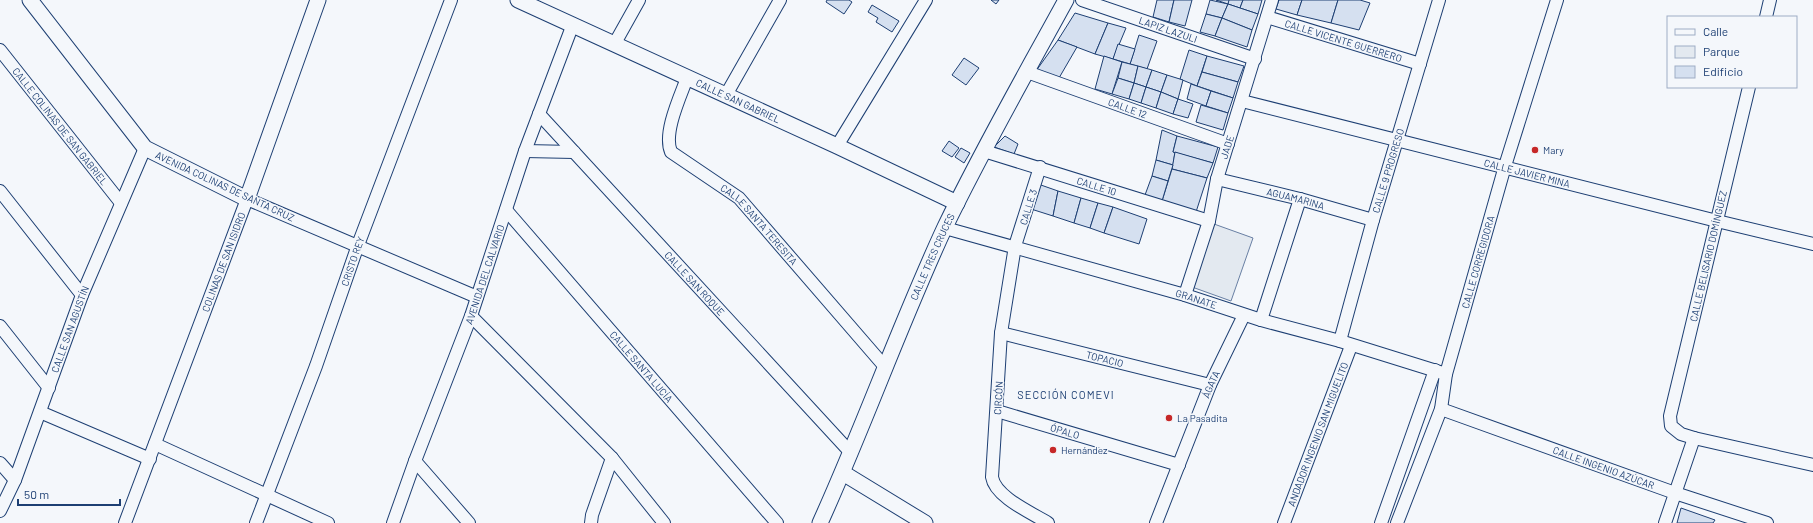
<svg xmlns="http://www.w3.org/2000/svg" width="1813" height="523" viewBox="0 0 1813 523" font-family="Barlow,sans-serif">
	<rect width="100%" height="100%" fill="#f4f7fb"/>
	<path fill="#e3e9f0" stroke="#687fa3" d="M1214 224 1253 238 1231 301 1192 287Z"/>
	<g fill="#d5e0f0" stroke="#1d3f73">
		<path d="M827 0H849L852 2 844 14 826 2Z"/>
		<path d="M991 0H999L996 4Z"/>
		<path d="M1157 0H1174L1169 22 1153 17Z"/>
		<path d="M1174 0H1192L1185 26 1169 22Z"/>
		<path d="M1210 0 1228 4 1222 18 1206 14Z"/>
		<path d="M1216 0H1230L1228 4Z"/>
		<path d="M1229 0H1243L1240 8 1228 4Z"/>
		<path d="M1243 0H1262L1258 14 1240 8Z"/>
		<path d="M1279 0H1302L1297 15 1276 9Z"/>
		<path d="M1302 0H1338L1331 23 1297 15Z"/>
		<path d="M1338 0H1360L1370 3 1359 30 1331 23Z"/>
		<path d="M1228 4 1258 14 1252 30 1222 18Z"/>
		<path d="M872 5 899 21 892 32 876 22 878 18 868 12Z"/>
		<path d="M1075 13 1108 23 1095 54 1058 40Z"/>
		<path d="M1206 14 1222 18 1215 36 1200 32Z"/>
		<path d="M1222 18 1252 30 1247 47 1215 36Z"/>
		<path d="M1108 23 1126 28 1113 59 1095 54Z"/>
		<path d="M1139 35 1157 41 1147 69 1130 64Z"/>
		<path d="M1058 40 1077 47 1059 78 1036 71Z"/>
		<path d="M1118 44 1135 49 1130 64 1113 59Z"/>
		<path d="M1189 50 1207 56 1197 86 1180 79Z"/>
		<path d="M1104 56 1122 62 1112 94 1095 89Z"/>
		<path d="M1207 56 1244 66 1238 82 1202 72Z"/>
		<path d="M964 58 979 68 966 85 952 75Z"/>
		<path d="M1122 62 1138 66 1134 83 1118 78Z"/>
		<path d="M1138 66 1152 70 1146 87 1134 83Z"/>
		<path d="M1152 70 1167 75 1161 92 1146 87Z"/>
		<path d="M1202 72 1238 82 1233 98 1197 86Z"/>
		<path d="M1167 75 1183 80 1178 99 1161 92Z"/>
		<path d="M1118 78 1134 83 1129 99 1112 94Z"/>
		<path d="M1134 83 1146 87 1141 103 1129 99Z"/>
		<path d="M1191 84 1211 91 1206 106 1187 99Z"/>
		<path d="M1146 87 1161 92 1156 108 1141 103Z"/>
		<path d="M1211 91 1233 98 1228 113 1206 106Z"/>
		<path d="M1161 92 1178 99 1173 114 1156 108Z"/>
		<path d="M1178 99 1193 104 1188 118 1173 114Z"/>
		<path d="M1201 105 1228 113 1223 130 1196 122Z"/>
		<path d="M1162 130 1177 136 1173 152H1175L1173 165 1156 160Z"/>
		<path d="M1005 136 1018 144 1014 154 994 147Z"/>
		<path d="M1177 136 1218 147 1213 163 1173 152Z"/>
		<path d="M949 141 959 148 952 157 942 151Z"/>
		<path d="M961 148 970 153 964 163 955 157Z"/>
		<path d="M1175 152 1213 163 1207 178 1172 169Z"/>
		<path d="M1156 160 1173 165 1168 181 1152 176Z"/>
		<path d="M1172 169 1207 178 1196 212 1162 201Z"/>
		<path d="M1152 176 1168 181 1162 201 1145 195Z"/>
		<path d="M1038 184 1058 191 1053 216 1031 209Z"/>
		<path d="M1058 191 1081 198 1074 223 1053 216Z"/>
		<path d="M1081 198 1098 203 1090 228 1074 223Z"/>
		<path d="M1098 203 1113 207 1104 233 1090 228Z"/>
		<path d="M1113 207 1147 219 1139 244 1104 233Z"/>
		<path d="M1681 508 1715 520 1713 523H1677Z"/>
	</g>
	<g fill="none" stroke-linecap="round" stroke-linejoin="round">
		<defs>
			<g id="minor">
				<path id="s1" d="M1082 0 1255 59"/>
				<path id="s2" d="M1267 17 1420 64"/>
				<path d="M1766 17 1770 0"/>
				<path d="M615 43 639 0"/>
				<path id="s3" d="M0 50 121 203"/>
				<path id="s4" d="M1027 72 1228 144"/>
				<path id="s5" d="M687 78C680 97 663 133 671 152L739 198 886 368"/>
				<path d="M1749 87 1670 416 1671 426 1681 434 1694 438 1813 465"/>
				<path d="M726 95 780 0"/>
				<path id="s6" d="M1242 101 1717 221 1813 244"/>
				<path id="s7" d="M539 114 851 453"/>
				<path d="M837 146 926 0"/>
				<path d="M525 151 574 152"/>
				<path id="s8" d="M984 151 1209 221"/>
				<path d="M1040 167 1015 246 1001 333 992 477C995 497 1032 513 1048 523"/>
				<path id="s9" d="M1217 179 1300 199 1373 220"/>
				<path d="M0 191 82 295"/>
				<path id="s10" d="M506 210 777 523"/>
				<path id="s11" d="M945 228 1185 295 1261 320 1340 341 1446 374"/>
				<path id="s12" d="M1185 295 1209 221 1217 179 1272 0"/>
				<path d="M471 316 612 458 664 523"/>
				<path d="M1261 320 1300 199"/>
				<path d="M0 326 49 388"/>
				<path id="s13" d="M1001 333 1210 385"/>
				<path id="s14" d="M1340 341 1373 220 1439 0"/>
				<path id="s15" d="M1441 409 1675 493 1767 523"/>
				<path id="s16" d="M997 411 1179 465"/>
				<path d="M40 412 150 459"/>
				<path d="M155 444 328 523"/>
				<path d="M415 461 469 523"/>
				<path d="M0 463 15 480"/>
				<path id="s17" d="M0 511 15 480 82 295 145 148"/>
				<path id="s18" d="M125 523 247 199 477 297"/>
				<path id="s19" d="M256 523 316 366 358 245 451 0"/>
				<path id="s20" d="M393 523 415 461 471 316 525 151 573 24"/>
				<path d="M591 523 592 515 612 458"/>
				<path id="s21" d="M1156 523 1210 385 1244 315"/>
				<path id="s22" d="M1284 523 1351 346"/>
				<path d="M1381 523 1435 370"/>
				<path id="s23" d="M1397 523 1441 409 1446 374 1505 166 1557 0"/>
				<path d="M1665 523 1694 438"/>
			</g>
			<g id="tertiary">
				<path d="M30 0 145 148 247 199 318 0"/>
				<path id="s24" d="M518 0 837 146 957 203"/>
				<path d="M843 473 925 523"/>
				<path id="s25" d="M820 523C864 426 900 324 945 227 982 150 1025 75 1066 0"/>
			</g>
		</defs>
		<use href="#minor" stroke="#1d3f73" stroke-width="14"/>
		<use href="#tertiary" stroke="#1d3f73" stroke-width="17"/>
		<use href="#minor" stroke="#f4f7fb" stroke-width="12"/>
		<use href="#tertiary" stroke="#f4f7fb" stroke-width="15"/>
	</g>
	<g fill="#c62828" stroke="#f4f7fb" stroke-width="1.5">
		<circle cx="1535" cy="150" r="4"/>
		<circle cx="1169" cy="418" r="4"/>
		<circle cx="1053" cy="450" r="4"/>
	</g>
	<g text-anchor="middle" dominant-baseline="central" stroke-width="3" stroke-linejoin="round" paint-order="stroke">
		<g font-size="10" fill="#1d3f73" stroke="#f4f7fb">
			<text stroke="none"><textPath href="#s1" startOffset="91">LAPIZ LAZULI</textPath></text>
			<text stroke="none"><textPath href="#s2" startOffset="80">CALLE VICENTE GUERRERO</textPath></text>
			<text stroke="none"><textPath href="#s24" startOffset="242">CALLE SAN GABRIEL</textPath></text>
			<text stroke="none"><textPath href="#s4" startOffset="107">CALLE 12</textPath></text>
			<text stroke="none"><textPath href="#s3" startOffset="97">CALLE COLINAS DE SAN GABRIEL</textPath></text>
			<text stroke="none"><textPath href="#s12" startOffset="154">JADE</textPath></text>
			<text stroke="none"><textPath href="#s14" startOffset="177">CALLE 9 PROGRESO</textPath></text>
			<text stroke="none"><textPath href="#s6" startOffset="294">CALLE JAVIER MINA</textPath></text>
			<text stroke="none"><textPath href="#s8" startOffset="118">CALLE 10</textPath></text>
			<text transform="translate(225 186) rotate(25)">AVENIDA COLINAS DE SANTA CRUZ</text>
			<text stroke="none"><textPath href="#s9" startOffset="81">AGUAMARINA</textPath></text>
			<text transform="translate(1028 207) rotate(-73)">CALLE 3</text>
			<text stroke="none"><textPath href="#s5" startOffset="192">CALLE SANTA TERESITA</textPath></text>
			<text transform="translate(1708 256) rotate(-77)">CALLE BELISARIO DOMÍNGUEZ</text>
			<text stroke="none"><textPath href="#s25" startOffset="289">CALLE TRES CRUCES</textPath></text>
			<text stroke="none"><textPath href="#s19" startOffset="279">CRISTO REY</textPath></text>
			<text stroke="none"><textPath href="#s18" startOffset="279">COLINAS DE SAN ISIDRO</textPath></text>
			<text stroke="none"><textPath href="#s23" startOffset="274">CALLE CORREGIDORA</textPath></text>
			<text stroke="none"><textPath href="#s20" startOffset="265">AVENIDA DEL CALVARIO</textPath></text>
			<text stroke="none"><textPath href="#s7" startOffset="230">CALLE SAN ROQUE</textPath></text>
			<text stroke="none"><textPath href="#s11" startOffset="261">GRANATE</textPath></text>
			<text stroke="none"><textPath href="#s17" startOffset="195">CALLE SAN AGUSTÍN</textPath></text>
			<text stroke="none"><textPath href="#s13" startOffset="107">TOPACIO</textPath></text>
			<text stroke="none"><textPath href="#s10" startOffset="207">CALLE SANTA LUCÍA</textPath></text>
			<text stroke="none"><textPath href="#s21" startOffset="149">ÁGATA</textPath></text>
			<text transform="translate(998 398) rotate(-87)">CIRCÓN</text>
			<text stroke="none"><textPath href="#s16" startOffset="71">ÓPALO</textPath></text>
			<text stroke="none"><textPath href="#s22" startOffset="95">ANDADOR INGENIO SAN MIGUELITO</textPath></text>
			<text stroke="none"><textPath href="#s15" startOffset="173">CALLE INGENIO AZÚCAR</textPath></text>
		</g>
		<g font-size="10" fill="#1d3f73" stroke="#f4f7fb" text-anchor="start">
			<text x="1543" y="150">Mary</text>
			<text x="1177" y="418">La Pasadita</text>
			<text x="1061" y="450">Hernández</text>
		</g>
		<g font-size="11" letter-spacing="1" fill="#1d3f73" stroke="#f4f7fb">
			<text x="1066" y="394">SECCIÓN COMEVI</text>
		</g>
	</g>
	<rect x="1667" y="16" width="130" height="72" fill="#f4f7fb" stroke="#9eadc5"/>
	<rect x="1675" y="29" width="20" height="6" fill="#f4f7fb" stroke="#9eadc5"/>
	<text x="1703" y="36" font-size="12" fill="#1d3f73">Calle</text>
	<rect x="1675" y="46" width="20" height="12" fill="#e3e9f0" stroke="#9eadc5"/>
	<text x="1703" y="56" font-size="12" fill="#1d3f73">Parque</text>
	<rect x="1675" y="66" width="20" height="12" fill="#d5e0f0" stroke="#9eadc5"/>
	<text x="1703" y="76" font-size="12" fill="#1d3f73">Edificio</text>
	<path d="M18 499v6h102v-6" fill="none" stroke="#1d3f73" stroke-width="2"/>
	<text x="24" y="499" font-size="12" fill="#1d3f73" stroke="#f4f7fb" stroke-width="3" paint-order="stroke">50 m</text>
</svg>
